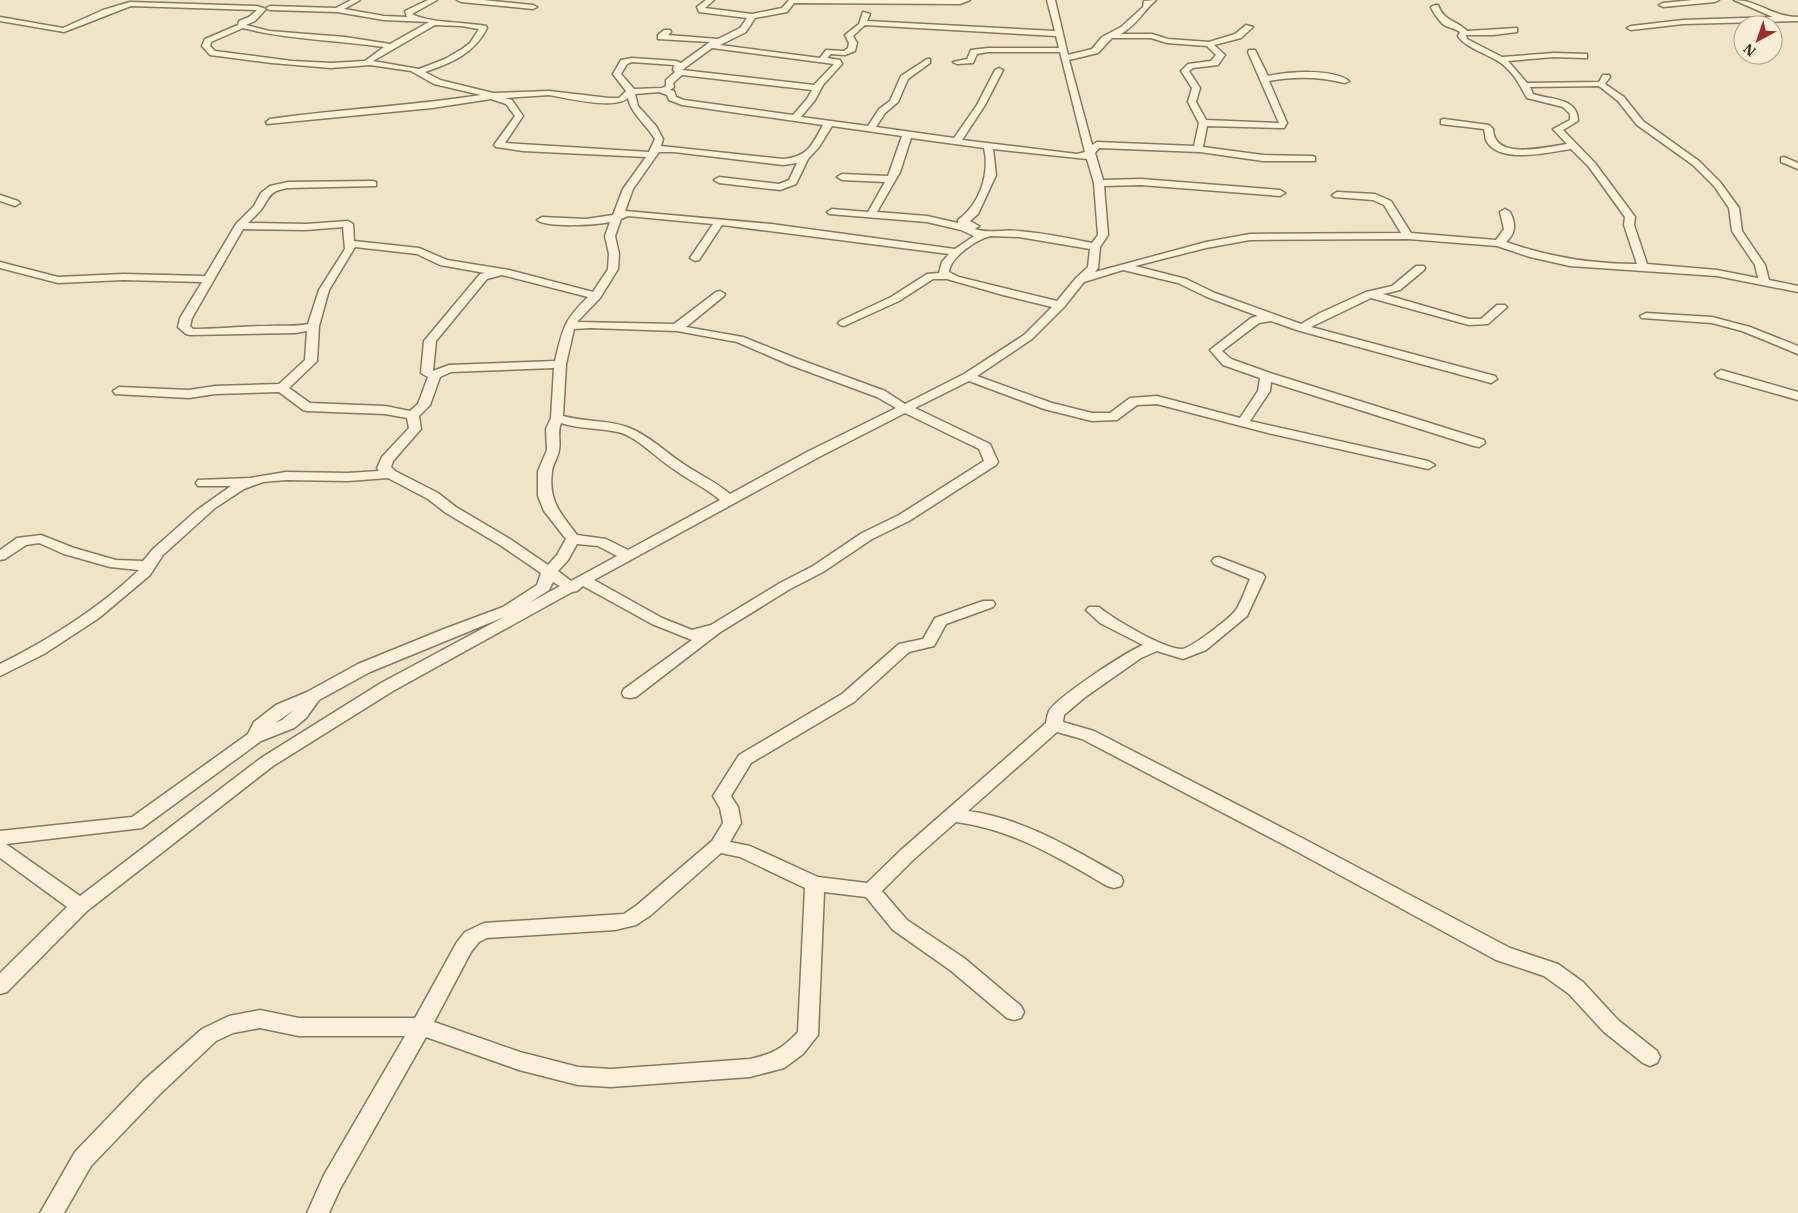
<svg xmlns="http://www.w3.org/2000/svg" width="1798" height="1213" viewBox="0 0 1798 1213" font-family="'IBM Plex Serif',serif">
	<rect width="100%" height="100%" fill="#f0e4c8"/>
	<g fill="none" stroke-linecap="round" stroke-linejoin="round">
		<defs>
			<g id="street">
				<path d="M351 0H360L344 9 384 16 407 17 405 11 428 0H437L412 14C428 23 465 22 486 26L487 28C474 54 451 63 425 72L440 80 493 93 549 91 609 98H619L626 91 613 74 621 60 632 58 676 61 681 63 710 42 658 39V35L664 30H670L671 32 668 35 718 39 740 28 747 18 699 12 697 7 706 0H714L705 8 752 14 782 8 789 0H970L960 4 794 3 787 12 755 18 746 32 720 45 820 58 826 50 844 51 848 48 849 43 845 35 859 24 863 12 870 14 867 21 1055 31 1047 0H1055L1068 55 1092 49 1102 37 1121 27 1143 7 1144 1 1156 0C1144 10 1137 25 1121 34H1152L1168 39 1209 42 1235 34 1246 25 1253 27 1241 38 1214 45 1225 55 1218 65 1193 68 1189 71 1200 88 1196 102 1206 120 1279 123 1248 52 1249 50H1255L1268 76C1288 72 1332 68 1349 81L1345 83C1320 77 1295 76 1269 81L1287 123 1284 128 1207 126 1203 147 1263 155 1312 156 1315 157V161H1263L1200 152 1099 148 1095 153 1103 180 1141 179 1280 190 1285 193 1280 196 1141 185 1104 186 1108 235 1100 247 1098 268 1095 272 1206 242 1250 234 1401 233 1384 205 1373 200 1334 197 1332 195 1337 192 1375 194 1391 201 1411 233 1496 240 1504 229 1500 212 1505 209 1510 212C1516 224 1516 233 1506 242 1549 257 1591 264 1637 264L1624 225 1625 217 1589 167 1571 149C1550 152 1498 165 1486 140 1485 137 1485 132 1484 129L1441 124V120L1444 119 1489 125 1493 129C1494 161 1546 147 1567 144L1553 129 1570 120V114L1563 107 1527 98C1519 84 1514 73 1501 63 1490 55 1464 47 1458 36L1460 32C1455 28 1449 28 1444 25 1440 22 1432 11 1431 7L1435 5H1438C1444 22 1457 20 1467 31L1517 28V32L1493 35H1466L1467 39 1502 57 1554 53 1587 54V58H1584L1554 57 1508 61 1527 83 1599 82 1603 75H1609L1610 77 1605 84 1624 97 1643 121 1699 161 1720 182 1739 208 1742 231 1765 265 1769 280 1798 286V292L1717 276 1570 266 1530 257 1497 246 1408 239 1250 240 1206 248 1135 266 1186 279 1215 293 1301 324 1320 313 1366 292 1392 286 1416 266H1424L1425 268 1424 270 1400 290 1383 294 1469 319H1481L1497 305H1505L1507 307 1505 309 1488 324 1469 325 1371 298 1311 327 1495 376 1497 379 1491 383 1300 331 1271 321 1259 323 1222 351 1231 359 1270 373 1484 440 1485 443 1479 447 1474 446 1271 382 1270 391 1250 421 1428 461 1435 465 1428 469 1268 433 1157 404 1137 405 1117 420 1092 421 1044 409 969 381 915 408 990 444 998 462 996 465 909 521 872 539 823 572 790 589 719 633 636 697 630 698 624 697 622 693 624 689 692 640 652 624 583 586 577 591 572 592 393 691 273 766 87 911 7 992 0 994V973L67 907 0 858V831L132 817 248 734 254 722 276 705 307 692 358 664 444 629 503 607 537 585 541 573 500 545 446 513 428 499 388 478 348 481 286 480 263 482 244 489 215 508 163 555 150 575 99 618 44 654 0 676V664C50 639 98 609 139 570L110 567 64 554 39 543 26 545 5 559 0 560V550L17 538 41 535 74 548 116 560 143 561 153 549 197 510 231 486H198L196 483 198 480 250 478 286 472 348 473 379 471 377 468 382 457 409 428 407 418 385 414 307 411 303 410 279 392 215 394 189 398 115 394 113 391 119 387 189 390 215 386 279 384 305 360 307 331 295 333 190 335 186 334 178 327 180 318 202 282 123 280 58 283 0 268V262L58 277 123 274 205 276 236 224 254 206 261 193 270 186 288 182 373 181 376 182V186L288 188C271 191 271 194 263 207 259 213 253 218 248 223L306 224 348 221 353 224 354 241 419 248 447 260 509 270 593 292 608 269 609 254 605 236 610 222C597 225 546 228 537 220L542 217 586 219 613 215 623 189 646 157 523 151 496 147 494 145 515 116 506 104 491 99 432 108 267 124 266 122 270 119C340 109 411 106 481 95L434 84 411 71 370 65 331 68 272 63 210 55 202 46 205 39 238 25 239 21 249 17 257 10 131 6 64 32 0 21V17L63 28 103 10 130 2 257 6 266 9 255 21 246 25 269 31 345 37 390 44 429 22 384 20 337 12 270 10 266 8 270 6 336 8ZM435 25 461 26 479 29 470 43 462 49 445 59 419 69 373 61ZM865 25 1056 36 1059 48H988L971 50 967 59 953 62 957 64 973 63 977 54 988 52H1060L1085 152 1077 154 962 140 985 105 1003 70 999 68 995 70 977 105 954 138 876 127 885 113 898 102 908 79 930 63V59H927L901 76 890 101 879 109 868 126 801 117 815 100 823 85 842 64 840 60 827 58 831 54 845 55 855 51 857 43 853 36ZM243 28C289 40 337 40 384 47L365 61 331 63 292 61 215 51 210 46 211 42ZM1112 38H1151L1167 43 1207 46 1216 55 1211 61 1188 64 1181 71 1192 88 1188 102 1199 123 1194 146 1097 142 1092 145 1069 60 1098 53ZM712 48 834 64 814 85 682 70ZM632 62 674 65 673 70 675 72 666 80V86L662 88 634 89 621 74 627 64ZM682 75 812 90 807 99 793 115 684 100 676 97 674 91 670 90 674 87 673 83ZM1599 86 1618 101 1637 125 1693 165 1714 186 1729 208 1732 231 1755 265 1758 278 1717 270 1647 264 1634 225 1635 217 1595 163 1563 130 1578 121C1578 97 1550 100 1533 94L1530 87ZM659 92 667 95 669 100 682 105 823 125C812 145 808 157 783 159L661 146 663 139 656 126 638 106 635 94ZM549 95C566 98 615 110 628 98 631 114 647 125 655 139L649 152 505 143 523 116 512 100 505 98ZM832 126 902 136 888 176 842 174 837 177 842 180 885 182 868 212 832 209 827 212 829 214 927 222 961 230 974 236 955 249 771 224 625 211 633 189 659 152H674L783 165 797 163 789 180 779 184 719 177 714 180 719 183 780 190 796 184 808 159 819 147ZM911 138 984 148C990 173 980 204 958 220V223L927 216 877 212 900 172ZM993 149 1087 159 1094 183 1098 235 1092 243C1068 238 1043 233 1018 231 1004 229 987 234 975 229L979 226 970 221 978 214 996 175ZM628 216 713 224 690 258 695 261 699 260 722 225 949 254 942 262 939 273 927 274 891 297 840 321 838 323 840 325 844 326 899 301 933 279H947L1003 295 1052 307 1024 335 964 374 905 404 885 391 798 359 743 337 686 327 724 296 725 294 720 291 716 292 674 324 577 322 600 298 618 269 619 254 615 236 621 219ZM343 227 345 249 319 290 308 324C294 327 282 325 269 326 243 326 218 329 193 329L190 326 192 318 243 229 306 230ZM991 236 1019 237 1090 249 1088 267 1076 278 1057 301 959 277 949 272C950 257 977 239 991 236ZM355 247 417 254 440 265 485 273 480 274 424 341 421 373 428 377 418 404 410 411 385 406 310 403 289 388 317 361 319 326 329 290ZM1123 270 1178 283 1207 297 1258 316 1251 318 1210 350 1223 365 1260 378 1258 391 1240 418 1157 396 1130 398 1110 413H1092L1052 403 977 376 1032 339 1064 307 1084 282ZM502 275 588 297C563 321 563 329 555 361L449 365 433 371 436 341 487 279ZM590 328 677 331 737 342 790 365 877 397 896 408 809 451 730 494C716 482 700 475 685 465 666 453 649 435 627 427 610 420 584 422 563 416L566 364 574 329ZM554 368 551 418 546 429 547 450 538 471V496L544 511 566 539 557 555 548 565 510 539 456 507 438 493 395 471 391 467 393 461 421 429 419 416 430 405 440 377 451 372ZM905 413 979 449 984 461 899 515 862 533 813 566 780 583 711 625 692 630 662 618 594 580 819 457ZM561 423C580 429 599 428 618 432 637 436 658 460 675 470 690 481 706 488 720 500L628 550 606 539 577 535C561 514 548 501 552 472 552 465 558 458 559 450 561 441 557 433 561 423ZM577 544 598 546 617 556 571 581 558 571 568 560ZM553 582 560 586 529 603 549 590ZM504 617 381 683 261 758 80 896 6 844 142 828 261 741 294 728 306 718 319 700 370 672ZM294 710 282 720 275 723Z"/>
				<path d="M457 0H483L533 5 537 7 533 9 461 2Z"/>
				<path d="M1693 0H1719L1715 2 1663 7 1659 5 1663 3Z"/>
				<path d="M1734 0C1758 0 1772 17 1798 17V21L1683 24 1631 30 1627 28 1631 26 1683 20 1773 17Z"/>
				<path d="M1784 157 1798 163V169L1781 162V158Z"/>
				<path d="M0 195 18 201 20 203 15 206 0 201Z"/>
				<path d="M1646 313 1712 317 1750 327 1798 346V354L1742 331 1712 323 1642 318 1640 316Z"/>
				<path d="M1721 370 1798 392V400L1717 377 1715 374Z"/>
				<path d="M1219 557 1263 574 1265 577 1247 616 1206 650 1183 659 1157 651 1141 658 1084 698 1064 715 1063 722 1094 731 1304 839 1510 948 1558 964 1583 982 1618 1020 1657 1051 1660 1057 1657 1063 1650 1066 1643 1063 1604 1032 1569 994 1544 976 1496 960 1292 849 1082 739 1057 732 968 811C1023 818 1073 849 1121 876L1123 881 1121 886 1114 888 1107 886C1059 858 1012 829 956 822L913 860 882 891 907 920 964 958 1021 1006 1024 1012 1021 1018 1014 1020 1007 1018 950 970 893 930 866 897 824 892 818 1035 803 1054 784 1068 750 1077 611 1087 578 1085 519 1070 426 1037 340 1189 329 1213H307L324 1175 405 1036H299L260 1028 233 1033 216 1041 160 1094 91 1166 64 1213H40L75 1152 144 1080 202 1029 229 1016 260 1010 299 1018H415L457 942 465 932 484 923 624 914 637 905 712 841 723 823 720 808 713 796 739 755 842 694 899 644 923 639 935 618 983 601H993L995 604 993 607 946 624 934 646 909 652 854 702 751 763 731 796 738 807 741 823 730 842 750 846 818 877 867 883 901 850 1046 723C1047 719 1047 715 1049 711 1057 697 1126 652 1143 645L1100 623 1086 610 1089 607H1099C1113 619 1164 649 1182 649 1191 648 1229 619 1235 611 1242 602 1245 589 1250 579L1214 564 1212 561 1214 558ZM721 853 740 857 805 888 798 1032C782 1049 772 1054 750 1059L611 1069 578 1067 520 1052 434 1022 471 952 479 942 487 938 615 930 636 925 651 915Z"/>
			</g>
		</defs>
		<use href="#street" stroke="#8d765c" stroke-width="3"/>
		<use href="#street" fill="#faf1dc" fill-rule="evenodd"/>
	</g>
	<g transform="translate(1758 40) rotate(220)"><circle r="24" fill="#f7eed8" stroke="#ada18e"/>
	<path d="M0-4L9 19L0 12L-9 19Z" fill="#9e2a2b"/>
	<text y="-8" font-size="14" font-weight="bold" text-anchor="middle" fill="#3d2e20">N</text>
	</g>
</svg>
